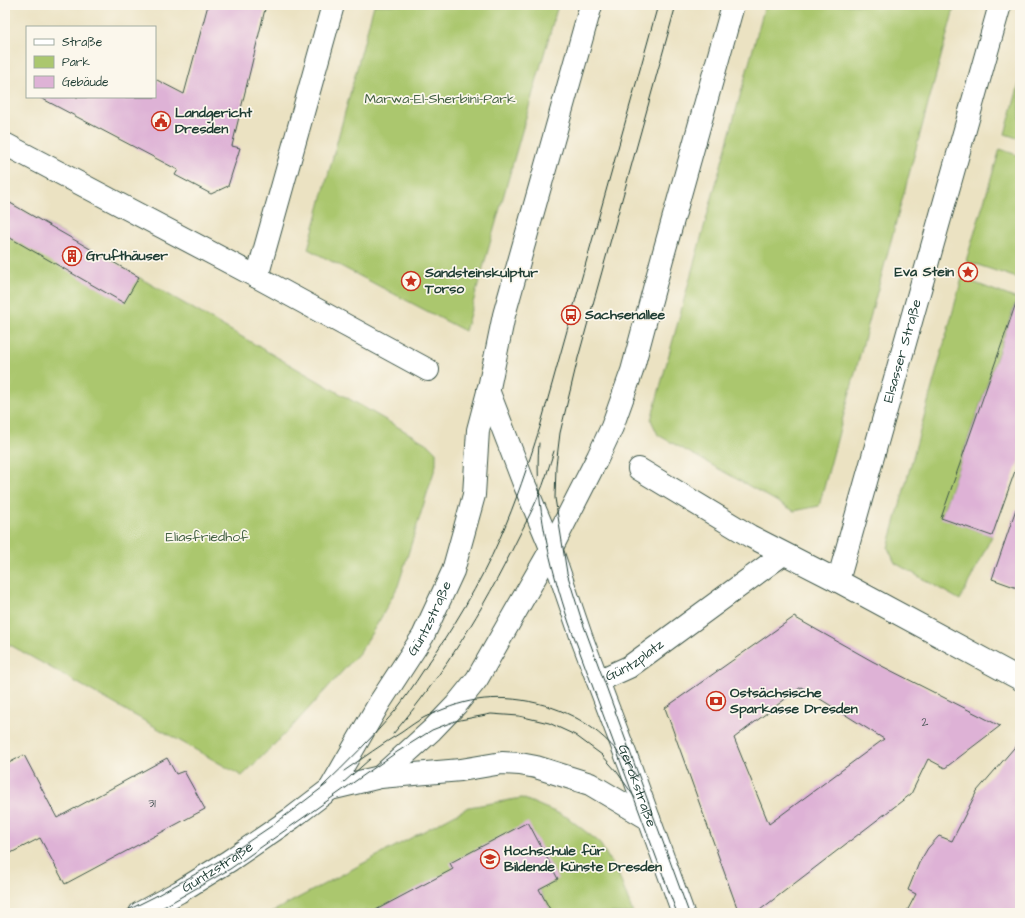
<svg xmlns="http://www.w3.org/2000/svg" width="1025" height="918" viewBox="0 0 1025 918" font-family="'Architects Daughter',sans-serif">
	<rect width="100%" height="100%" fill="#fbf7ec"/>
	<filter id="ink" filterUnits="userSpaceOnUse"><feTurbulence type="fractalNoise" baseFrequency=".025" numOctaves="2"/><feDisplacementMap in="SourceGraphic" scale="8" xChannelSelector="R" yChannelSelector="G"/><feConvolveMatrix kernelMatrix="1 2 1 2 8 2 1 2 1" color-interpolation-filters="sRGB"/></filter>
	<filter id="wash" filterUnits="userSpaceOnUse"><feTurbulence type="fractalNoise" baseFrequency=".012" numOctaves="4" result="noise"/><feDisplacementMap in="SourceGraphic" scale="16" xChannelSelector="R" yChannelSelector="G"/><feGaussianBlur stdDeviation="0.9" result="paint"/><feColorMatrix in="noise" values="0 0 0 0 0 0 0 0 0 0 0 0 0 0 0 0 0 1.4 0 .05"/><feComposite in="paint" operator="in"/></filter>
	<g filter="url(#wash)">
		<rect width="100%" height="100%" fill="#ebe2c2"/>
		<g fill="#abc76e" stroke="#658251">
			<path d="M374 5H558L465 331 308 249Z"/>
			<path d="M765 5H955L819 506 794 511 658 435 651 420Z"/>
			<path d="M1020 81V139L1005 134Z"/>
			<path d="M1000 149 1020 156V279L966 261Z"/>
			<path d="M5 200 429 445 436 452V465L398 586 382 616 360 652 290 729 242 776 5 642Z"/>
			<path d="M962 278 1017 299 941 517 992 536 960 600 895 563 888 548Z"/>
			<path d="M522 798 567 817 599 842 619 876 633 913H552L539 889 370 913H367L366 911 362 913H270L469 807Z"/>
		</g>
		<g id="blocks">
			<g fill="#deb2d6" fill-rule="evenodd">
				<path d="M208 5H266L232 146 240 148 228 186 211 194 175 175 178 170 39 97H155V79L184 94Z"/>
				<path d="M5 200 139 277 124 303 5 235Z"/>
				<path d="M1016 303H1020V457L992 536 941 518Z"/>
				<path d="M1016 509 1020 510V589L992 579Z"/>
				<path d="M794 617 872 661 1000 726 945 768 928 759 911 794 756 913H739L665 708ZM801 687 884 739 769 824 734 738Z"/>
				<path d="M1020 741V913H906L916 894 908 890 919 863 928 848 939 836 952 841 977 791Z"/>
				<path d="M24 755 57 818 167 758 176 774 184 771 205 809 65 884 40 838 5 856V765Z"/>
				<path d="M528 822 558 879 539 889 552 913H370L453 869 450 863Z"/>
			</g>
		</g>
	</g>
	<g filter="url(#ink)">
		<use href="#blocks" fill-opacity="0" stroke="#3e5649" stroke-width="1"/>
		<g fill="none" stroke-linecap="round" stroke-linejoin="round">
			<defs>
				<g id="street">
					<path d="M5 144 257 277 428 370"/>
					<path d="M257 277 333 5"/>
					<path d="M639 469 750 536 838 581 1020 679"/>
					<path id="s1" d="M838 581 1000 5"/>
					<path id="s2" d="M598 681 629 667 783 554"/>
				</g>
				<g id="secondary">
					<path id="s3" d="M488 390 523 481 551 548 582 639 631 769 683 913"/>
					<path d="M380 777 432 730 456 705 477 679 549 553 598 457 612 427 632 371 662 259 733 5"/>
					<path d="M330 789 380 777 461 770 502 763 520 764 536 767 590 784 649 819"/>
					<path id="s4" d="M140 913 179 892 229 861 292 818 330 789 380 702 423 636 453 571 474 495 478 430 489 388 504 315 591 5"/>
				</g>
			</defs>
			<use href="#street" stroke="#3e5649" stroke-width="24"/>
			<use href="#secondary" stroke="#3e5649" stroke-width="24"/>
			<use href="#street" stroke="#fff" stroke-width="22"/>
			<use href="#secondary" stroke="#fff" stroke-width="22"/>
			<g stroke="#1f3d34" stroke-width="1">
				<path d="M676 5 578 358 560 433 556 466 555 498 567 573 581 618 689 913"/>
				<path d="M539 443C534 504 550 565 569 623L677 913"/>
				<path d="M393 734C444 674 483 610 517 540 524 526 532 511 538 497 545 482 549 466 554 451"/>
				<path d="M344 771C363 758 382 744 402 732 409 727 417 721 425 717 441 710 460 702 477 700 515 694 561 705 592 728 610 741 625 759 637 777"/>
				<path d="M343 783 370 759"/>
				<path d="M322 787C347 763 372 738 395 711 405 698 414 685 423 671 453 629 479 585 500 538 516 502 528 465 540 427L658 5"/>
				<path d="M122 913 154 897 221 860 273 825 327 784"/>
				<path d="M153 913 230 869 397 752 432 730 455 721 491 714 519 716 549 723 575 735 602 755 617 772 635 798"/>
			</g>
		</g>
	</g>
	<defs>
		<symbol id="civic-ring" viewBox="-11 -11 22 22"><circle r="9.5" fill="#fbf7ec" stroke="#c8321e" stroke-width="1.5"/><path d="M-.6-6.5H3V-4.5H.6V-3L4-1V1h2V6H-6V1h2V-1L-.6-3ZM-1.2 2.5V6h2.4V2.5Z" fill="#c8321e"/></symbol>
		<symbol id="building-ring" viewBox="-11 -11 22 22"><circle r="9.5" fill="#fbf7ec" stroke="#c8321e" stroke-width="1.5"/><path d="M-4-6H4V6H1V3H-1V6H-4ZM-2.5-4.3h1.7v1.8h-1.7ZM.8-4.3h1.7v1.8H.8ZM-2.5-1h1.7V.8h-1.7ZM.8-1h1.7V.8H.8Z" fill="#c8321e"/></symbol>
		<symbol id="sight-ring" viewBox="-11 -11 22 22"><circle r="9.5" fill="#fbf7ec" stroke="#c8321e" stroke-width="1.5"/><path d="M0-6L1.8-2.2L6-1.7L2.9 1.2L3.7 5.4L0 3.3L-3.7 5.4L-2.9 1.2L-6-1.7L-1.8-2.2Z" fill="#c8321e"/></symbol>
		<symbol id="bus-ring" viewBox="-11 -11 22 22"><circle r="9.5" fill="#fbf7ec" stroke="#c8321e" stroke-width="1.5"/><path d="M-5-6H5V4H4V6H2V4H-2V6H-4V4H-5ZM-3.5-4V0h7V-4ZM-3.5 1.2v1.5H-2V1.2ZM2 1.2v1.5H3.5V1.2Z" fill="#c8321e"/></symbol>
		<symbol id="bank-ring" viewBox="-11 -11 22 22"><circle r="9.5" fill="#fbf7ec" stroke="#c8321e" stroke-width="1.5"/><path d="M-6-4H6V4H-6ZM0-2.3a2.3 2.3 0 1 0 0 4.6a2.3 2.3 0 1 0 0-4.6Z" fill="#c8321e"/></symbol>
		<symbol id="university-ring" viewBox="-11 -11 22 22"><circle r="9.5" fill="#fbf7ec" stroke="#c8321e" stroke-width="1.5"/><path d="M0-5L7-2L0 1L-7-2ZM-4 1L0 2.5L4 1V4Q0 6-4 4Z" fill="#c8321e"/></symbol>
	</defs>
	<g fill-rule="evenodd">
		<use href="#civic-ring" x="150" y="110" width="22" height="22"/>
		<use href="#building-ring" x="61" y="245" width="22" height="22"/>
		<use href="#sight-ring" x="957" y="261" width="22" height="22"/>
		<use href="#sight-ring" x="400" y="270" width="22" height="22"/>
		<use href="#bus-ring" x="560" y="304" width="22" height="22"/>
		<use href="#bank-ring" x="705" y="690" width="22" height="22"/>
		<use href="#university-ring" x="479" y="848" width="22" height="22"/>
	</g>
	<g text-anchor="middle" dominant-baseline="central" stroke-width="3.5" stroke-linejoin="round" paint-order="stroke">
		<g font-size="12" fill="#4f5a5c">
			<text x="925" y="722">2</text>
			<text x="152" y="803">31</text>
		</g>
		<g font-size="14" fill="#426042" stroke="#fbf7ec">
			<text x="440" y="99">Marwa-El-Sherbini-Park</text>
			<text x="207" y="537">Eliasfriedhof</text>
		</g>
		<g font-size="14" font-weight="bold" fill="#1f3d34" stroke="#fbf7ec" text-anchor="start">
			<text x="175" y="113">Landgericht<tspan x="175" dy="16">Dresden</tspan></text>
			<text x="86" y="256">Grufthäuser</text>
			<text x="954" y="272" text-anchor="end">Eva Stein</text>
			<text x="425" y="273">Sandsteinskulptur<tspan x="425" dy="16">Torso</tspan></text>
			<text x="585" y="315">Sachsenallee</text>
			<text x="730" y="693">Ostsächsische<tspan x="730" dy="16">Sparkasse Dresden</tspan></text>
			<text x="504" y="851">Hochschule für<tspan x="504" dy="16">Bildende Künste Dresden</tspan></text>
		</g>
		<g font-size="14" fill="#1f3d34" stroke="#fbf7ec">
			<text stroke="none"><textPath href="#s1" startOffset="239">Elsasser Straße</textPath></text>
			<text stroke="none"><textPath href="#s4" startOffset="425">Güntzstraße</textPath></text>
			<text stroke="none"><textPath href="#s2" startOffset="42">Güntzplatz</textPath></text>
			<text stroke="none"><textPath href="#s3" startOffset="423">Gerokstraße</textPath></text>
			<text stroke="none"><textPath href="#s4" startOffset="90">Güntzstraße</textPath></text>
		</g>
	</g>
	<rect width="1025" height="918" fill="none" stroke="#fbf7ec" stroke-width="20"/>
	<rect x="26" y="26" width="130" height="72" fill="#fbf7ec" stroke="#a3ada2"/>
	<rect x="34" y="39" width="20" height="6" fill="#ffffff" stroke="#a3ada2"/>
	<text x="62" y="46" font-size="12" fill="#1f3d34">Straße</text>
	<rect x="34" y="56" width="20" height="12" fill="#abc76e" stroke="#a3ada2"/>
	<text x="62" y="66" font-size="12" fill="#1f3d34">Park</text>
	<rect x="34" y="76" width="20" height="12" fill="#deb2d6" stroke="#a3ada2"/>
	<text x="62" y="86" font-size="12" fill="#1f3d34">Gebäude</text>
</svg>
